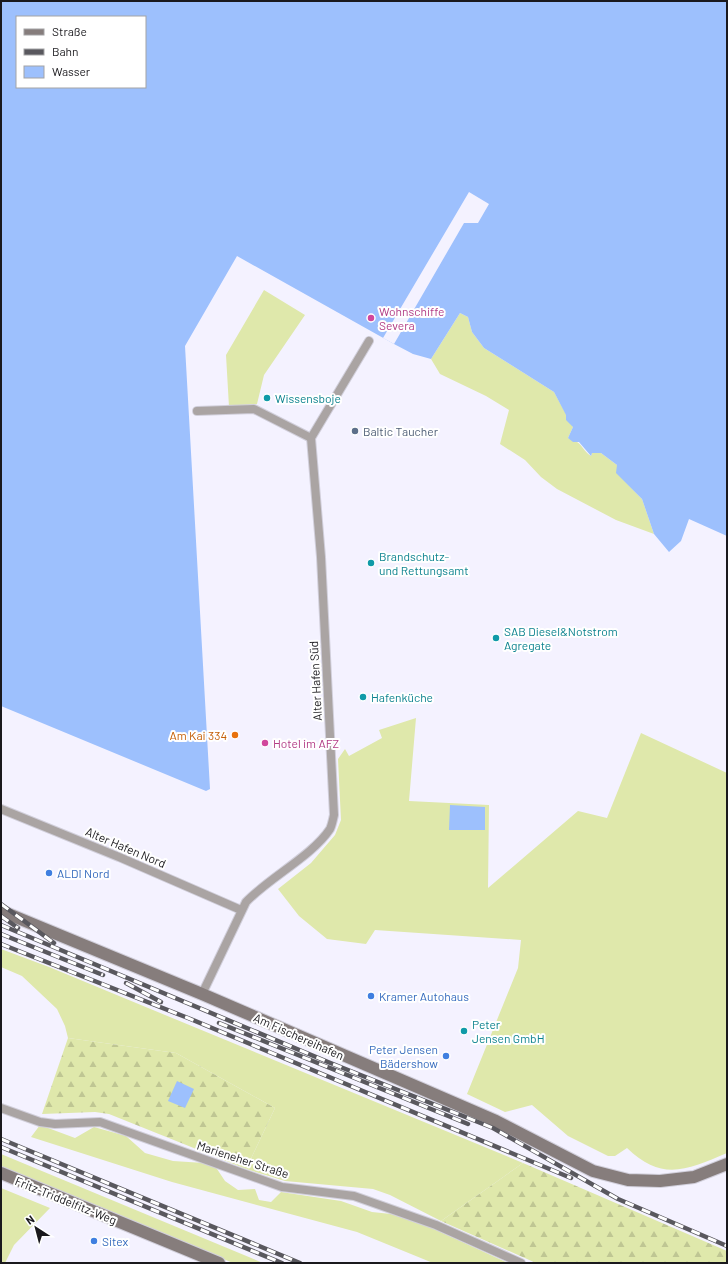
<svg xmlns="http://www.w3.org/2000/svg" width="728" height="1264" viewBox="0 0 728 1264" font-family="Barlow,sans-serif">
	<defs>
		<pattern id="forest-firs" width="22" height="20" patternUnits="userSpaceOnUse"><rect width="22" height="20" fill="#dfe8ab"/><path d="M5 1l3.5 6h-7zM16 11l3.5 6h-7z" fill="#bfc693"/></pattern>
	</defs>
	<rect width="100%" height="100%" fill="#f4f2ff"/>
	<g fill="#dfe8ab">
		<path d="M264 290 305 315 264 375 257 404 229 407 226 355Z"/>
		<path d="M460 313 468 317 472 332 484 348 554 392 573 427 568 438C585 444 579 447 591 456L592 453H601L617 465V473L642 499 654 534 616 520 557 489 541 477 525 460 500 444 509 410 486 396 440 374 431 359Z"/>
		<path d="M416 718 409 801 489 805 488 888 578 811 607 818 641 733 727 773V1153C687 1170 662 1182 627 1148L615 1156H608L568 1136 532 1105 505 1112 467 1094 518 968 521 940 375 930 366 944 327 939 299 916 278 889 311 863 335 835 341 820 338 759 345 749 349 756 382 738 379 730Z"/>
		<path d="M1 949 49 967 523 1163 441 1221 390 1195 373 1189 285 1181 246 1169 275 1108 176 1053 68 1038 65 1026 57 1009 22 976 1 967Z"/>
		<path d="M40 1125 75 1138 94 1127 126 1136 145 1153 173 1161 204 1163 215 1166 225 1181 238 1190 255 1189 259 1200 271 1202 281 1192 341 1201 372 1212 391 1214 432 1228 508 1263H433L357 1232 172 1182 31 1137Z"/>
		<path d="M1 1154 263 1263H233L1 1166Z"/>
		<path d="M1 1188 50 1208 14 1245 5 1263H1Z"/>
	</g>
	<g fill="url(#forest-firs)">
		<path d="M68 1038 176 1053 275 1108 246 1169 109 1114 95 1112 42 1114Z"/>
		<path d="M523 1163 727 1251V1263H536L441 1221Z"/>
	</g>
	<g fill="#9dc0fd" fill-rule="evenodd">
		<path d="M1 1H727V536L689 519 681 541 669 552 654 534 642 499 616 473 617 465 601 453H592L591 456 579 442H573L568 438 573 427 566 420V415L554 392 484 348 472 332 468 317 460 313 431 359 413 354 394 344 237 256 185 346 210 789 206 791 1 706ZM17 17H145V87H17Z"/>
		<path d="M450 805 485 807V830H449Z"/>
		<path d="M177 1081 194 1089 185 1108 168 1101Z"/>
	</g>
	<path fill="#f4f2ff" d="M469 192 489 204 478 223H464L394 344 383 338Z"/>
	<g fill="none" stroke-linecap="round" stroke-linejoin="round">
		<defs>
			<g id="street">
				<path d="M197 411 254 409 311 438"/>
				<path d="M1 809 119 857 241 910"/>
				<path d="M202 994 246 902C270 877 312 856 330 829 332 825 333 819 334 815L321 557 311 438 369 341"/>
				<path d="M1 1108 40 1122 55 1124 100 1122 282 1187 354 1196 436 1225 521 1263"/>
			</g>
			<g id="secondary">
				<path d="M1 911 202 994 496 1121 593 1171 628 1180 660 1181 694 1177 727 1164"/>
				<path d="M1 1173 219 1263"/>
			</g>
		</defs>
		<use href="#street" stroke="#d1cfdb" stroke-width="10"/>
		<use href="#secondary" stroke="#d1cfdb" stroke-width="14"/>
		<use href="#street" stroke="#aaa4a3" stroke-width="8"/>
		<use href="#secondary" stroke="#867d7c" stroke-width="12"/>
		<defs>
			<g id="rail">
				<path d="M1 904 54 943"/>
				<path d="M1 916 18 928"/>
				<path d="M1 925 328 1062 493 1128 618 1199 727 1246"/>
				<path d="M1 934 103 975"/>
				<path d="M1 944 188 1018 571 1178"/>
				<path d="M126 983 161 1002"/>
				<path d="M219 1023 468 1124"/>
				<path d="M1 1139 300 1263"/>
				<path d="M1 1147 282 1263"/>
			</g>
		</defs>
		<use href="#rail" stroke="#59585e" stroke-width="4.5"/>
		<use href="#rail" stroke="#fff" stroke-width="3" stroke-dasharray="9" stroke-linecap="butt"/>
	</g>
	<g fill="#d1479c" stroke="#fff" stroke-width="1.5">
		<circle cx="371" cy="318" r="4"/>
		<circle cx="265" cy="743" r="4"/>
	</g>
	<g fill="#0f9aa8" stroke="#fff" stroke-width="1.5">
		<circle cx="267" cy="398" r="4"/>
		<circle cx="371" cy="563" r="4"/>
		<circle cx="496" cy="638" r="4"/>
		<circle cx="363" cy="697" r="4"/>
		<circle cx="464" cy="1031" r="4"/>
	</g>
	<circle fill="#5c6f8a" stroke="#fff" stroke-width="1.5" cx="355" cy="431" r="4"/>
	<circle fill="#e8710a" stroke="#fff" stroke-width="1.5" cx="235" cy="735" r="4"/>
	<g fill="#3f7fe0" stroke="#fff" stroke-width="1.5">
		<circle cx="49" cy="873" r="4"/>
		<circle cx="371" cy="996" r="4"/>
		<circle cx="446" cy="1056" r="4"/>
		<circle cx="94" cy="1241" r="4"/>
	</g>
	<g text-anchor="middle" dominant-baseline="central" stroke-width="4" stroke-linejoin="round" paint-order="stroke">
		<g font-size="12" fill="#b23c85" stroke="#fff" text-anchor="start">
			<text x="379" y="311">Wohnschiffe<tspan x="379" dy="14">Severa</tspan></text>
			<text x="273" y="743">Hotel im AFZ</text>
		</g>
		<g font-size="12" fill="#0d838f" stroke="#fff" text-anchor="start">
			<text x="275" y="398">Wissensboje</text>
			<text x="379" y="556">Brandschutz-<tspan x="379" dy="14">und Rettungsamt</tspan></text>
			<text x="504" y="631">SAB Diesel&amp;Notstrom<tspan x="504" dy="14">Agregate</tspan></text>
			<text x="371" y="697">Hafenküche</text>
			<text x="472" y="1024">Peter<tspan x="472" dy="14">Jensen GmbH</tspan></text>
		</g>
		<g font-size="12" fill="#4e5e75" stroke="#fff" text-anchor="start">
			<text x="363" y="431">Baltic Taucher</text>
		</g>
		<g font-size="12" fill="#1a191d" stroke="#fff">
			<text transform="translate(315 681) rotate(-93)">Alter Hafen Süd</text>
			<text transform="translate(126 847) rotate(23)">Alter Hafen Nord</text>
			<text transform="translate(299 1036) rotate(24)">Am Fischereihafen</text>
			<text transform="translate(243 1159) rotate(18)">Marieneher Straße</text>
			<text transform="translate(66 1200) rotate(22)">Fritz-Triddelfitz-Weg</text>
		</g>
		<g font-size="12" fill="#c56008" stroke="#fff" text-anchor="end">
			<text x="227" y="735">Am Kai 334</text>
		</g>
		<g font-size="12" fill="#366cbe" stroke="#fff" text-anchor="start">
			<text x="57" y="873">ALDI Nord</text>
			<text x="379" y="996">Kramer Autohaus</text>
			<text x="438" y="1049" text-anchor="end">Peter Jensen<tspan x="438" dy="14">Bädershow</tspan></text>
			<text x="102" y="1241">Sitex</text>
		</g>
	</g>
	<rect width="728" height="1264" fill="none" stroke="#1a191d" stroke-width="4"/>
	<rect x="16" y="16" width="130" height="72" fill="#ffffff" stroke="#a3a3a5"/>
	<rect x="24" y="29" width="20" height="6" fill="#867d7c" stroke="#a3a3a5"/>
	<text x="52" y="36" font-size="12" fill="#1a191d">Straße</text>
	<rect x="24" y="49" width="20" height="6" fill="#59585e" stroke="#a3a3a5"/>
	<text x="52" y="56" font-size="12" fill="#1a191d">Bahn</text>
	<rect x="24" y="66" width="20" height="12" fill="#9dc0fd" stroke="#a3a3a5"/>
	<text x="52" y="76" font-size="12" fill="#1a191d">Wasser</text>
	<g transform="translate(36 1228) rotate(324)" stroke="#ffffff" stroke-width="3" paint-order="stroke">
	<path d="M0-3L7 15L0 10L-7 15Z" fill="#1a191d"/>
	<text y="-6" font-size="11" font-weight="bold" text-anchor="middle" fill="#1a191d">N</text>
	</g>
</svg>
